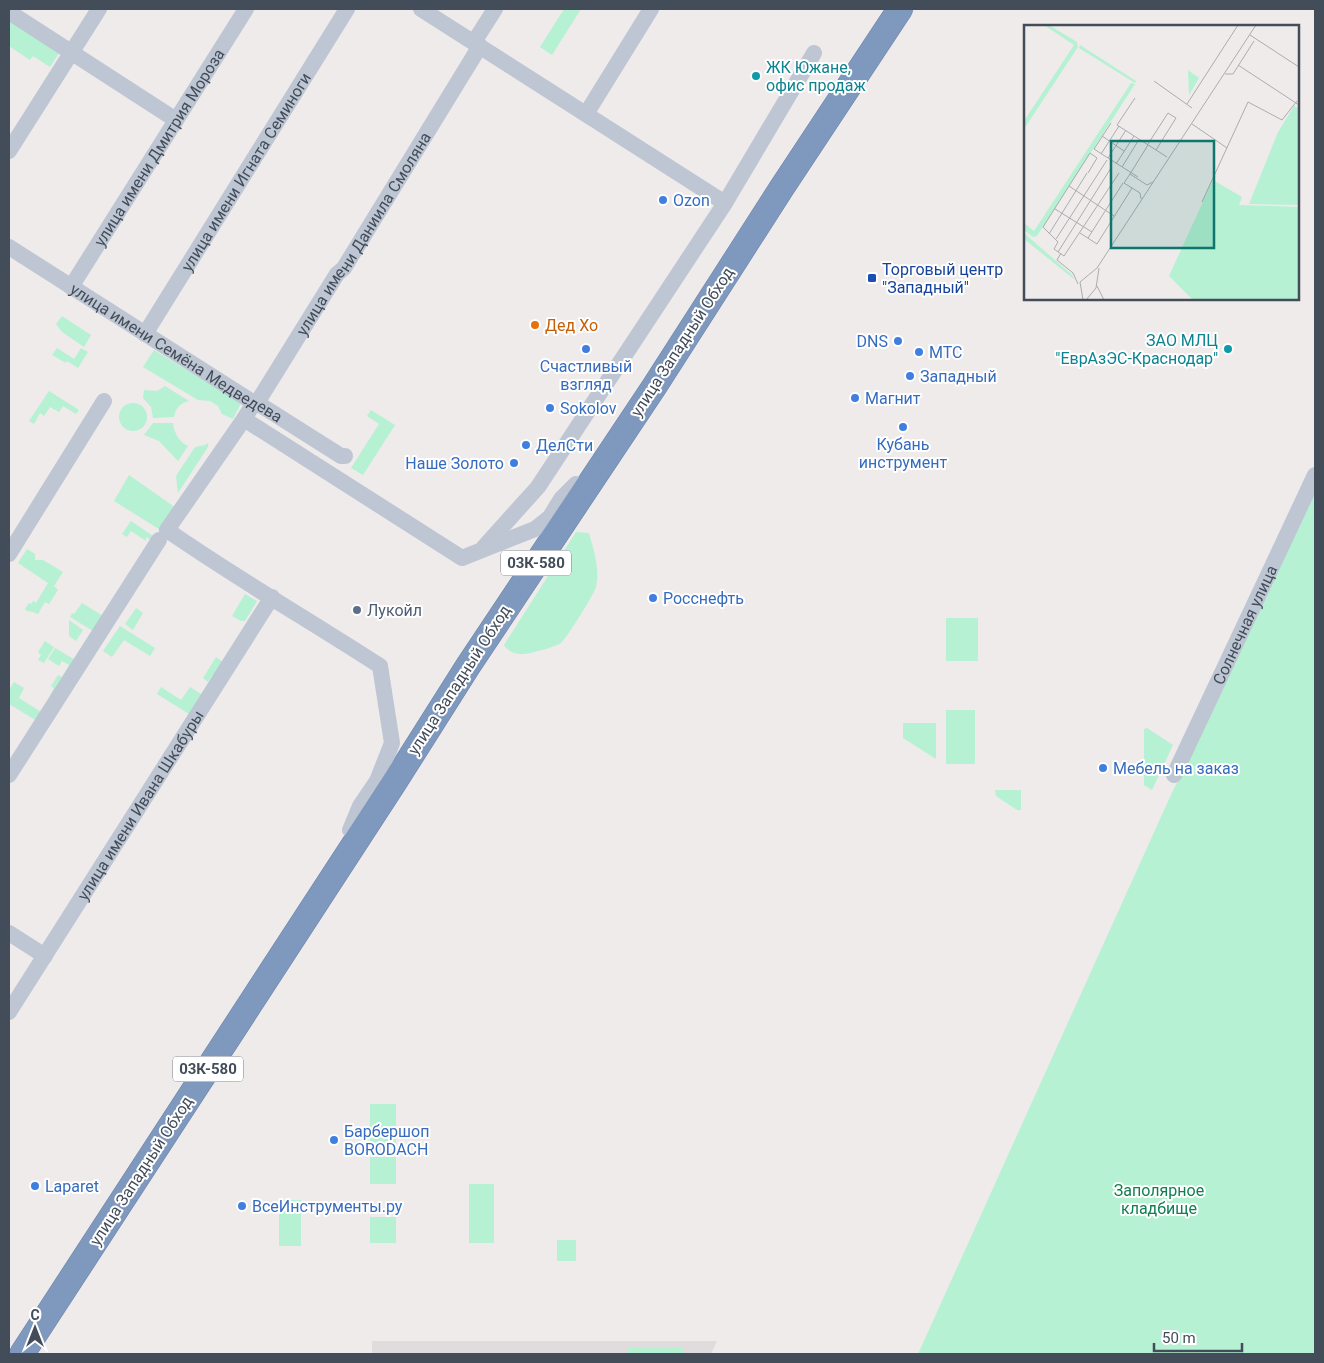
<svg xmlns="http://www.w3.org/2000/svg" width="1324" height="1363" viewBox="0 0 1324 1363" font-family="Roboto,sans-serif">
	<rect width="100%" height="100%" fill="#efebeb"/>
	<path fill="#e0dcdd" d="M372 1341H717L711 1354H372Z"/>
	<g fill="#b5f1d2">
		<path d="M564 9H581L552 55 540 47Z"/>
		<path d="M9 21 59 53 50 67 33 56 30 60 9 46Z"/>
		<path d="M62 316 91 335 84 347 62 332 56 324Z"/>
		<path d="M57 348 74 359 81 348 88 352 78 368 67 361 66 363 52 355Z"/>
		<path d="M154 350 241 403 233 419 222 414 218 406 210 401 198 400 143 367Z"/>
		<path d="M165 386 189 401C180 403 175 409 174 417L153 418 151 407 143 398 144 390 157 391Z"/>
		<path d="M49 391 79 410 76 414 63 406 59 412 50 407 44 416 40 413 34 424 29 421Z"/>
		<circle cx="133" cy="417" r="14"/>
		<path d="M371 410 395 425 363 475 351 468 379 424 367 416Z"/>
		<path d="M153 423H173C174 433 179 442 188 446L178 461 159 441 144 435Z"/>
		<path d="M208 443V447L178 493 176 476 195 447 205 445Z"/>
		<path d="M129 475 176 508 162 531 114 501Z"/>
		<path d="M1314 496 1315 1354H918L1170 797Z"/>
		<path d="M131 521 156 538 151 540 146 537V541L131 531 127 537 122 534Z"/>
		<path d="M576 532 589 533C594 551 600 569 596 587 595 593 566 639 561 643 555 647 527 655 520 654 513 654 507 650 504 645Z"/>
		<path d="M27 549 35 554V560H43L63 572 54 586 58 590 49 604 45 602 38 614 33 612 27 611 25 609 29 603 31 604 33 601 36 603 48 583 18 563Z"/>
		<path d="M245 594 257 601 245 621H241L232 616Z"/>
		<path d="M82 603 103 616 93 631 70 617 72 613 74 614Z"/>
		<path d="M136 608 143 613 133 630 125 624Z"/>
		<rect x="946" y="618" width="32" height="43"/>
		<path d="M69 620 83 630 76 641 69 636Z"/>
		<path d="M120 626 155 648 150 656 124 640 112 657 103 651Z"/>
		<path d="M45 641 54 647 44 663 38 660 41 655 38 652Z"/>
		<path d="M55 648 79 662 52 697 50 695 54 688 51 686 58 675 62 677 69 665 62 661 59 666 48 659Z"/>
		<path d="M216 657 226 664 217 678 212 676 208 682 203 678Z"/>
		<path d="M14 682 24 688 19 698 43 713 37 721 9 704V690Z"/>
		<path d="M161 687 181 700 190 687 201 694 189 714 157 694Z"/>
		<rect x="946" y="710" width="29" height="54"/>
		<path d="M903 723H936V759L903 738Z"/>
		<path d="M1147 728 1173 745 1152 790 1144 785V729Z"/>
		<path d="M995 790H1021V810H1017L996 796Z"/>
		<rect x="370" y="1104" width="26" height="41"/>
		<rect x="370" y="1157" width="26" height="27"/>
		<rect x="469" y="1184" width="25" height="59"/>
		<rect x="279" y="1200" width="22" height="46"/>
		<rect x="370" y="1217" width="26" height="26"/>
		<rect x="557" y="1240" width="19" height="21"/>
		<rect x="628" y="1348" width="56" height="6"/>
	</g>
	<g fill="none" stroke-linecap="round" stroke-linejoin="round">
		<defs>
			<path id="highway" d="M22 1354 394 783 468 666 654 387 781 189 900 9"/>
		</defs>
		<use href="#highway" stroke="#6b83aa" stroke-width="26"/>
		<g stroke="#bdc6d2" stroke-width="16">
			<path d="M421 9 725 203"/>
			<path d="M9 12 176 120"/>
			<path d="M474 42 495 9"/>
			<path d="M586 114 651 9"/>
			<path d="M9 151 99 9"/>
			<path id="s1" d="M9 247 254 403 262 406 341 456H345"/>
			<path id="s2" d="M71 287 246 9"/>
			<path id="s3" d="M145 334 347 9"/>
			<path id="s4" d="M244 419 254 403 260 398 337 274 344 268 480 46"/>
			<path d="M483 548 538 487 725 203 814 53"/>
			<path d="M9 554 104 401"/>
			<path d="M9 775 159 540"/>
			<path id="s5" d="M1174 775 1315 475"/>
			<path d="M350 830 360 806 377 781 392 743 380 666C309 620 236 578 167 530L244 419 462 558 535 529 550 517 561 499 576 484"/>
			<path d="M9 933 45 956"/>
			<path id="s6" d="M9 1012 272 597"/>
		</g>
		<use href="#highway" stroke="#7f98be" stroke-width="25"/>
	</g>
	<g fill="#0f9aa8" stroke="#fff" stroke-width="2">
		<circle cx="756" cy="76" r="5"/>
		<circle cx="1228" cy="349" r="5"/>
	</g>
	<g fill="#3f7fe0" stroke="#fff" stroke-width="2">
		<circle cx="663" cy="200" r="5"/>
		<circle cx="898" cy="341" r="5"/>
		<circle cx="586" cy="349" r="5"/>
		<circle cx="919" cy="352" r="5"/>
		<circle cx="910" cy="376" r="5"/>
		<circle cx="855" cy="398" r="5"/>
		<circle cx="550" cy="408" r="5"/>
		<circle cx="903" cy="427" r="5"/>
		<circle cx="526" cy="445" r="5"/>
		<circle cx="514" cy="463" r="5"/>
		<circle cx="653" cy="598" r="5"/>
		<circle cx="1103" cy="768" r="5"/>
		<circle cx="334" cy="1140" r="5"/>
		<circle cx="35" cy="1186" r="5"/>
		<circle cx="242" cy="1206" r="5"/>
	</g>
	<rect fill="#1a4fb4" stroke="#fff" stroke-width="2" x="867" y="273" width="10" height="10" rx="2.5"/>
	<circle fill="#e8710a" stroke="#fff" stroke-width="2" cx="535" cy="325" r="5"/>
	<circle fill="#5c6f8a" stroke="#fff" stroke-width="2" cx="357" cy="610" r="5"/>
	<g text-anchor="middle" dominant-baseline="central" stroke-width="4" stroke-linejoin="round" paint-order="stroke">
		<g fill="#fff" stroke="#7b828c" stroke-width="1">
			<rect x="501" y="550.5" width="70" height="25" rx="4"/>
			<rect x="173" y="1056.5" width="70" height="25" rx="4"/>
		</g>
		<g font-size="15" font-weight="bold" fill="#434d5a">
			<text x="536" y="563">03К-580</text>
			<text x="208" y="1069">03К-580</text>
		</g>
		<g font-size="16" fill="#0d838f" stroke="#fff" text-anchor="start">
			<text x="766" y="67">ЖК Южане,<tspan x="766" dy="18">офис продаж</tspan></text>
			<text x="1218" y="340" text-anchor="end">ЗАО МЛЦ<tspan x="1218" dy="18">"ЕврАзЭС-Краснодар"</tspan></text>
		</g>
		<g font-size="16" fill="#434d5a" stroke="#fff">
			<text stroke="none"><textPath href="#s2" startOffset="165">улица имени Дмитрия Мороза</textPath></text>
			<text stroke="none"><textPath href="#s3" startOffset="191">улица имени Игната Семиноги</textPath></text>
			<text stroke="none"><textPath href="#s4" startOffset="221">улица имени Даниила Смоляна</textPath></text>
			<text transform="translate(682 342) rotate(-57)">улица Западный Обход</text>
			<text stroke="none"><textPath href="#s1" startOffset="198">улица имени Семёна Медведева</textPath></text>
			<text stroke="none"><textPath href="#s5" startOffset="166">Солнечная улица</textPath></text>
			<text transform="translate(459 680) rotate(-57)">улица Западный Обход</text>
			<text stroke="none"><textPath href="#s6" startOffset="245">улица имени Ивана Шкабуры</textPath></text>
			<text transform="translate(141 1171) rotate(-57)">улица Западный Обход</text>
		</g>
		<g font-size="16" fill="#366cbe" stroke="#fff" text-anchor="start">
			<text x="673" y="200">Ozon</text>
			<text x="888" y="341" text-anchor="end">DNS</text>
			<text x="929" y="352">МТС</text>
			<text x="586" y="366" text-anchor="middle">Счастливый<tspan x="586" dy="18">взгляд</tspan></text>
			<text x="920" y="376">Западный</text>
			<text x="865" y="398">Магнит</text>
			<text x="560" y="408">Sokolov</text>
			<text x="903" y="444" text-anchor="middle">Кубань<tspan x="903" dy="18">инструмент</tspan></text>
			<text x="536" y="445">ДелСти</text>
			<text x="504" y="463" text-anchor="end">Наше Золото</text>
			<text x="663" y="598">Росснефть</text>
			<text x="1113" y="768">Мебель на заказ</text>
			<text x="344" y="1131">Барбершоп<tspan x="344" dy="18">BORODACH</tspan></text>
			<text x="45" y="1186">Laparet</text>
			<text x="252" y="1206">ВсеИнструменты.ру</text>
		</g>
		<g font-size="16" fill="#164399" stroke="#fff" text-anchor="start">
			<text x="882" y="269">Торговый центр<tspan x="882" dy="18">"Западный"</tspan></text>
		</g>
		<g font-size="16" fill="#c56008" stroke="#fff" text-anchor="start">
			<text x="545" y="325">Дед Хо</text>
		</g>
		<g font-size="16" fill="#4e5e75" stroke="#fff" text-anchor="start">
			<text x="367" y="610">Лукойл</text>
		</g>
		<g font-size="16" fill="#117e52" stroke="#fff">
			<text x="1159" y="1190">Заполярное<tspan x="1159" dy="18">кладбище</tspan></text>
		</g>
	</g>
	<g transform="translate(1024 25)">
		<rect width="275" height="275" fill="#efebeb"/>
		<path d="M20 0H25L53 17 54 22 0 104V96L50 20ZM56 20 112 56 111 58 55 23ZM164 46V45L175 53 165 70ZM107 58 111 59 13 211 9 212 0 205V198L10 206ZM270 81 275 83V180L225 179 254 107ZM189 155 218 172 215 180 275 182V275H169L145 251ZM0 208 47 249 51 255 0 214Z" fill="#b5f1d2"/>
		<path fill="none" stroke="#aaacb1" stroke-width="1" d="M226 10 275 42M214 40 275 80M201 49H209L230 16M130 56 168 83M111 73 93 100 143 132M163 79 214 0M87 98 70 124 114 152M168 99 203 123M78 111 100 126M124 119 144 88 152 93 132 125M77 129 95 101M84 133 102 105M92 139 110 111M98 142 114 116M64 148 73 133 66 128 19 202 34 217 30 224 40 231 95 148M106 149 124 120M45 161 90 191M117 174 116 168 100 158 106 149 123 160 129 157M178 177 224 77 258 95 273 76M31 184 68 207M56 208 73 219 108 163M25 209 63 148M64 213 99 158M32 214 83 135M34 227 87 143M37 228 33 235 49 248 54 259M73 261 80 275M59 275 56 257 73 243 232 0M62 275 72 263 75 243"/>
		<path fill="#0f766e" fill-opacity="0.15" stroke="#0f766e" stroke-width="2.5" d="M87 116H190V223H87Z"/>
		<rect width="275" height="275" fill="none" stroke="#434d5a" stroke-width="2.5"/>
	</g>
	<rect width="1324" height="1363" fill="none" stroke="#434d5a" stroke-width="20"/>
	<g transform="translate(35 1328)" stroke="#ffffff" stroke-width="4" paint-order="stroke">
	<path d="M0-4L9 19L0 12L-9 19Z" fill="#434d5a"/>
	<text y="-8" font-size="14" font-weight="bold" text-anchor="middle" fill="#434d5a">С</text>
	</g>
	<path d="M1154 1343v8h88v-8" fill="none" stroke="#434d5a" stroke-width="2.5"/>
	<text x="1162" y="1343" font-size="15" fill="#434d5a" stroke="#ffffff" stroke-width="4" paint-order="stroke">50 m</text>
</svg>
